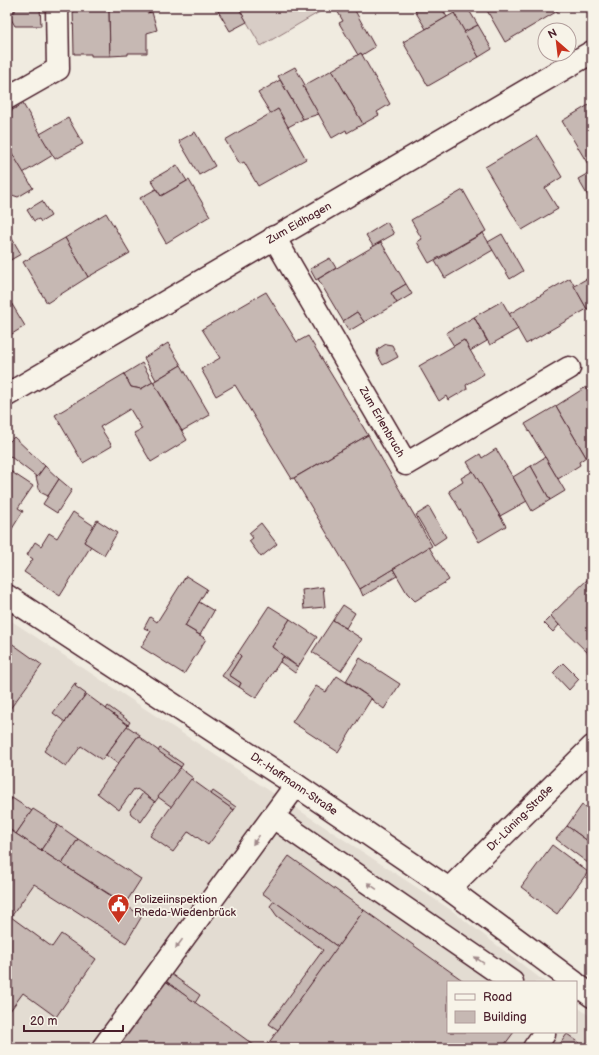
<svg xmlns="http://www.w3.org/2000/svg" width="599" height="1055" viewBox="0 0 599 1055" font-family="'Balsamiq Sans',sans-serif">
	<rect width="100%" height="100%" fill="#f0ebe0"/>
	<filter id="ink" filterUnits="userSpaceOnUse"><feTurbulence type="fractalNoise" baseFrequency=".025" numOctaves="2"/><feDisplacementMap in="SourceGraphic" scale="8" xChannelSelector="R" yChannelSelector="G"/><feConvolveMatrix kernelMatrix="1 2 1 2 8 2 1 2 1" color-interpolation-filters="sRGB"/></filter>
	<g filter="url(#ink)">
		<path fill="#e3dcd2" d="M7 618 451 910 545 982H448V1032H576V1006L592 1018V1048H7Z"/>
		<path fill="#d8cdc6" stroke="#917678" d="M238 7H328L261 46Z"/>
		<g fill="#c6b8b3" stroke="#4a1f2b">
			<rect x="7" y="7" width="8" height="5"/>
			<path d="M15 7H40L41 26H15L7 12H15Z"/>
			<path d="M73 7H109L110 56H91V54H74Z"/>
			<path d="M109 7H147V13L152 12 157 30 147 33V53H128V55L110 56Z"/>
			<path d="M225 7H238L247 22 230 31 218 11Z"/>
			<path d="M335 7H353L375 47 362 55 361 53 358 55 339 23 343 21Z"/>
			<path d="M421 7H441L447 17 426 29 415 11Z"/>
			<path d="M464 7H467L478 25 464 32 454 13Z"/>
			<path d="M485 7H560L561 9 505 42Z"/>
			<path d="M7 13 11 20 7 22Z"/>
			<path d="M454 13 479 57 428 86 403 42Z"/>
			<path d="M478 25 492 49 479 57 464 32Z"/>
			<path d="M361 53 390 104 377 112 379 115 363 124 332 70Z"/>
			<path d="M295 67 305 85 303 86 319 114 303 119 278 76Z"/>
			<path d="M332 70 363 124 347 133 346 130 332 138 303 86Z"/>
			<path d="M280 80 303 119 288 127 278 109 271 114 258 93Z"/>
			<path d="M592 103V171L562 121Z"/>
			<path d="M23 104 53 155 23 173 7 145V113Z"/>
			<path d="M278 109 306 159 258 186 244 162 240 164 225 140Z"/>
			<path d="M68 118 83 144 55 159 40 134Z"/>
			<path d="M195 132 215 166 199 175 179 141Z"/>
			<path d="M537 136 562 177 545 188 558 209 522 230 485 167Z"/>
			<path d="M7 145 33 188 18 197 9 194 7 191Z"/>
			<path d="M177 165 187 181 161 196 151 180Z"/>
			<path d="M592 171V203L578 179Z"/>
			<path d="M189 180 210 216 166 243 140 198 156 189 161 196Z"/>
			<path d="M463 190 486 231 429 263 417 242 422 239 411 220Z"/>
			<path d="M42 201 51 216 41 222 39 219 34 221 27 210Z"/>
			<path d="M106 213 130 253 88 277 65 238Z"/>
			<path d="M387 222 394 234 373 246 366 235Z"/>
			<path d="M7 230 21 254 7 262Z"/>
			<path d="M483 233 493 250 445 278 435 261Z"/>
			<path d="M502 234 523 271 510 279 488 242Z"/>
			<path d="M65 238 88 277 47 303 23 262Z"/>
			<path d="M381 242 406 284 391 293 397 303 364 322 357 312 343 321 318 279Z"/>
			<path d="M330 258 336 268 316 280 310 269Z"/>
			<path d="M570 278 587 309 526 344 509 314Z"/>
			<path d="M588 278 592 284V306L587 309 574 286Z"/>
			<path d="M406 284 412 294 397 303 391 293Z"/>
			<path d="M266 292 297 342 308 336 368 435 292 479 235 385 216 396 201 369 220 358 202 329Z"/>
			<path d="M7 296 25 326 7 337Z"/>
			<path d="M502 301 518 329 490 345 474 317Z"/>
			<path d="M357 312 364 322 349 331 343 321Z"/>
			<path d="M474 317 487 341 470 351 464 340 454 346 446 333Z"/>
			<path d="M464 340 484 374 466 385 467 389 448 400 446 396 439 401 419 366Z"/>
			<path d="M168 343 181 365 156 380 144 358Z"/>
			<path d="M386 344 392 345 398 357 383 365 377 354 378 349Z"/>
			<path d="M142 363 153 382 141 389 131 387 124 374Z"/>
			<path d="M181 365 210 415 182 431 153 382Z"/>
			<path d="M124 374 131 387 141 389 153 382 187 440 151 462 134 433 142 429 130 409 100 427 112 446 83 463 55 415Z"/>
			<path d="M586 387 592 397V454L586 457 556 406Z"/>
			<path d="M556 406 586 457 579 462 580 465 558 479 525 424Z"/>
			<path d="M368 435 432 546 360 589 294 478Z"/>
			<path d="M14 437 45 466 37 477 7 454V444Z"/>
			<path d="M496 449 527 501 500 516 467 462 480 454 482 458Z"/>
			<path d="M545 457 565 491 550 500 531 466Z"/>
			<path d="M45 466 59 479 48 496 40 492 36 477H37Z"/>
			<path d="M531 466 550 500 532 511 513 477Z"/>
			<path d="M7 469 33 486 18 508 23 511 7 537Z"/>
			<path d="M473 471 506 526 479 542 449 491 463 482 461 478Z"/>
			<path d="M59 479 72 490 57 513 43 504Z"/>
			<path d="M429 507 446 537 434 545 416 515Z"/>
			<path d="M73 512 94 526 84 542 91 546 60 596 24 572 33 559 27 555 35 542 41 546 49 533 57 538Z"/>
			<path d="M97 520 117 533 104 555 84 542Z"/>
			<path d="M261 523 277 544 261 557 249 541 253 538 249 533Z"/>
			<path d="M429 547 449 580 415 601 407 593 393 569Z"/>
			<path d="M393 569 397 576 363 596 360 589Z"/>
			<path d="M592 575V657L550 616Z"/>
			<path d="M186 576 207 589 185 626 206 639 184 674 141 647 151 631 144 628 150 617 157 622Z"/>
			<path d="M323 587 325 607 304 609 302 590Z"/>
			<path d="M199 602 214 611 200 635 185 626Z"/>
			<path d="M343 605 355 613 346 628 333 620Z"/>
			<path d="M269 606 290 619 272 647 284 655 283 657 256 698 239 687 241 683 229 675 241 656 238 653Z"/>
			<path d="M551 616 559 625 553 632 544 623Z"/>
			<path d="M290 619 317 637 298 667 272 647Z"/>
			<path d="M333 620 362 639 341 671 312 652Z"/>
			<path d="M7 640 42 665 7 713Z"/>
			<path d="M238 653 241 656 229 675 241 683 239 687 222 676Z"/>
			<path d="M283 657 298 667 295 673 280 662Z"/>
			<path d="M360 658 400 684 384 709 372 700V699L346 681Z"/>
			<path d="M563 663 579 679 569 690 553 673Z"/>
			<path d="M337 676 372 699V700L371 699 338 752 292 722 316 686 326 692Z"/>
			<path d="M75 683 77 684 75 686 86 694 65 722 53 713Z"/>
			<path d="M86 694 128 725 102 760 81 746 66 767 44 751Z"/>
			<path d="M108 706 130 722 128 725 106 709Z"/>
			<path d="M127 726 140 735 139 737 138 736 118 764 106 755Z"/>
			<path d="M138 736 181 767 155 802 137 789 136 790 134 789 119 810 97 793Z"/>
			<path d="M160 748 183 764 181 767 158 751Z"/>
			<path d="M180 768 193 778 172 807 158 797Z"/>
			<path d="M191 779 234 810 208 845 190 832V833L188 832 173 852 150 836Z"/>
			<path d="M213 791 236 807 234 810 211 794Z"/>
			<path d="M143 793 155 802 141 822 131 814 130 811Z"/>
			<path d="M12 798 32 811 16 834 7 828V805Z"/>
			<path d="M582 805 592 812V844L567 826Z"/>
			<path d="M33 809 58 825 41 850 16 834Z"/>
			<path d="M58 825 78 839 62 864 41 850Z"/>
			<path d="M567 826 592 844V866L556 839Z"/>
			<path d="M7 828 142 916 126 943 34 884 11 917 52 947 61 934 96 959 56 1017 23 993 7 1015Z"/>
			<path d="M78 839 141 879 125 904 62 864Z"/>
			<path d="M552 845 588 872 557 914 521 887Z"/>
			<path d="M289 856 364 910 338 947 262 893Z"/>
			<path d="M274 901 338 947 278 1030 269 1024 323 950 277 916 270 906Z"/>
			<path d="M364 910 465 982H448V1032H514L502 1048H265Z"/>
			<path d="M171 974 200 995 195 1003 166 981Z"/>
			<path d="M164 980 258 1048H115Z"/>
			<path d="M567 1034 587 1048H557Z"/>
		</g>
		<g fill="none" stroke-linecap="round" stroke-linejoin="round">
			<defs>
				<g id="minor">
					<path d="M7 98 58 69 57 7"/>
					<path d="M274 237 406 464 569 368"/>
					<path d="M7 395 592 52"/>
					<path d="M7 596 296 785 449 889 574 982"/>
					<path d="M273 817 512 982"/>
					<path d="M449 889 592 747"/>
					<path d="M576 984 592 996"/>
					<path d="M103 1048 296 785"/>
					<path d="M534 1048 544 1034 543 1032"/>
				</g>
			</defs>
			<use href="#minor" stroke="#4a1f2b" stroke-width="25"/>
			<use href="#minor" stroke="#f7f3e8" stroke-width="22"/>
		</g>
		<defs><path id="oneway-solid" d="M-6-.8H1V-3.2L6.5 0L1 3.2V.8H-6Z"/></defs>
		<g fill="#a0898a">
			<use href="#oneway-solid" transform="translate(256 840) rotate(126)"/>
			<use href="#oneway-solid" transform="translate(372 886) rotate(-145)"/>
			<use href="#oneway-solid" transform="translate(179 944) rotate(126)"/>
			<use href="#oneway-solid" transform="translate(479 960) rotate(-145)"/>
		</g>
	</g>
	<defs>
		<symbol id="civic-pin" viewBox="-11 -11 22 30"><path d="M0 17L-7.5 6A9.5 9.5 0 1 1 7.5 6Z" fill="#c8321e" stroke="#f7f3e8"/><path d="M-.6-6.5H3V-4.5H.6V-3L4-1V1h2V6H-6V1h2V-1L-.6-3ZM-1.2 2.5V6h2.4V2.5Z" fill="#fff"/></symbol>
	</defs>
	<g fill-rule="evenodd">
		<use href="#civic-pin" x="106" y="892" width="25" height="34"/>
	</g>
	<g text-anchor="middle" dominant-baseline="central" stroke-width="3.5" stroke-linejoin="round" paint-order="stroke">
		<g font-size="11" fill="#4a1f2b" stroke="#f7f3e8">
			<text transform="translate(299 223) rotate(-30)">Zum Eidhagen</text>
			<text transform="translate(382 422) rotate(60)">Zum Erlenbruch</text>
			<text transform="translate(294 784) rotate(34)">Dr.-Hoffmann-Straße</text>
			<text transform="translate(520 818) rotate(-45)">Dr.-Lüning-Straße</text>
		</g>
		<g font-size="11" fill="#4a1f2b" stroke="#f7f3e8" text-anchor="start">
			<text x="134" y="899">Polizeiinspektion<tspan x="134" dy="13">Rheda-Wiedenbrück</tspan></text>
		</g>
	</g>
	<rect width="599" height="1055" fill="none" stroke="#f7f3e8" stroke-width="24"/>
	<rect x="12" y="12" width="575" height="1031" fill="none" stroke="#4a1f2b" stroke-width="1.5" filter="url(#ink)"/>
	<rect x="447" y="981" width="130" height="52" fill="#f7f3e8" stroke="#b29e9c"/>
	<rect x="455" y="994" width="20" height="6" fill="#f7f3e8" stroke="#b29e9c"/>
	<text x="483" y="1001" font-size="12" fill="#4a1f2b">Road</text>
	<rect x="455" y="1011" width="20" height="12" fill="#c6b8b3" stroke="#b29e9c"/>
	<text x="483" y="1021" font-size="12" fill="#4a1f2b">Building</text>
	<g transform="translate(557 42) rotate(332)"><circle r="19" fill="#f7f3e8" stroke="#b29e9c"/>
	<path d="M0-3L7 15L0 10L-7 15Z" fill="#c8321e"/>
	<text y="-6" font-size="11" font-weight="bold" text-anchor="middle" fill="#4a1f2b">N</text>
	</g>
	<path d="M24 1025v6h99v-6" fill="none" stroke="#4a1f2b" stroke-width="2"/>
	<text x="30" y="1025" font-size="12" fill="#4a1f2b" stroke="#f7f3e8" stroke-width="3" paint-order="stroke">20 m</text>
</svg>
